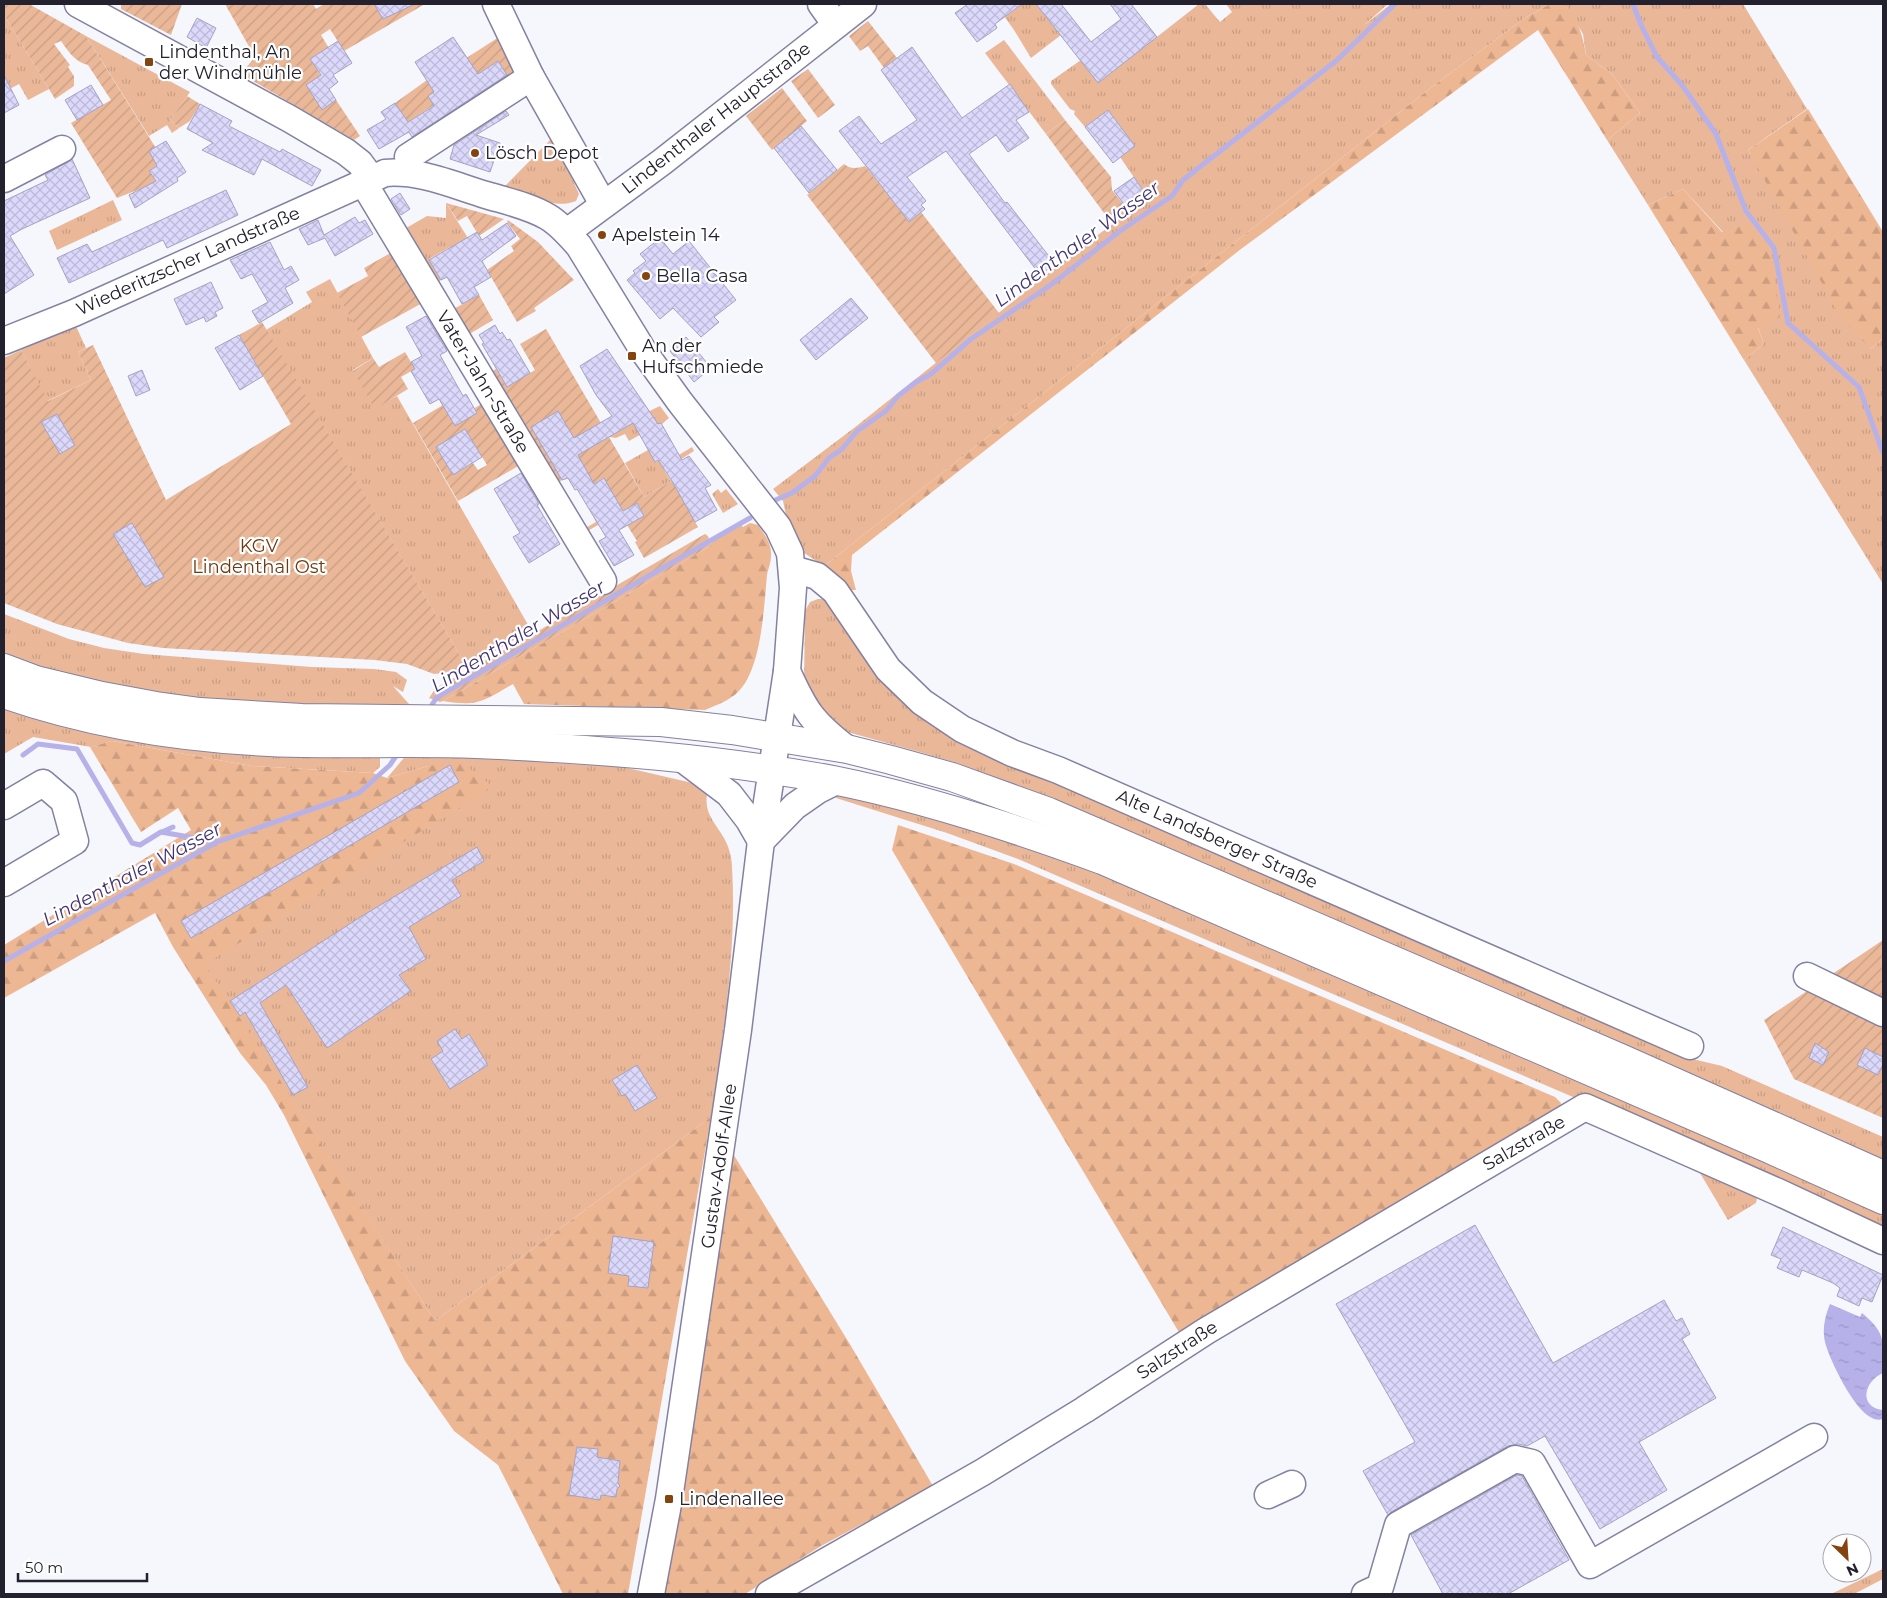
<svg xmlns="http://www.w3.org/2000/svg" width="1887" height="1598" viewBox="0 0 1887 1598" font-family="Montserrat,sans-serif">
	<defs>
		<pattern id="grass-tufts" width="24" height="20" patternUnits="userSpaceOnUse" patternTransform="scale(1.25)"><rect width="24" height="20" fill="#eab898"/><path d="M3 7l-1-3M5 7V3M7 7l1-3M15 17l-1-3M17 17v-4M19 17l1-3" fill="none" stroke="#c89e83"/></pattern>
		<pattern id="forest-firs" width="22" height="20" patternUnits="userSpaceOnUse" patternTransform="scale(1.25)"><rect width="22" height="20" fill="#eeb793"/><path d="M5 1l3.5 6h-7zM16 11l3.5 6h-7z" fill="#cc9d7f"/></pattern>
		<pattern id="garden-furrows" width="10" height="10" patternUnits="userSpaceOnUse" patternTransform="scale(1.25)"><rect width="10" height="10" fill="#eab898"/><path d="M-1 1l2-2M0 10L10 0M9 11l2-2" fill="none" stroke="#c89e83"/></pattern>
		<pattern id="water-ripples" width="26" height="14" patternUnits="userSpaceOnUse" patternTransform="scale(1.25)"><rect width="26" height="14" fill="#b6b1e9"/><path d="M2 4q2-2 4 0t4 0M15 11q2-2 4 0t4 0" fill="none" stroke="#9c98c8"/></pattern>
		<pattern id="building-cross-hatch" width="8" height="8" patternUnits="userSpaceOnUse" patternTransform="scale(1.25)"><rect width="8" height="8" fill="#dbd8fb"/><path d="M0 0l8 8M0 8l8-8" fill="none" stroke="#bcb9d7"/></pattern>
	</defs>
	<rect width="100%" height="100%" fill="#f6f6fd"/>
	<g fill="url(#grass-tufts)">
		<path d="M1022 4H1036L1061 35 1031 58 1014 30 999 9 1009 14Z"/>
		<path d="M1199 4H1205L1220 22 1232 12 1226 4H1388L1363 26 1391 4H1550L1525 18 1433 86 824 566 801 551 786 515 783 501 773 489 854 428 1080 248 1129 212 1125 206 1144 192 1120 157 1135 146 1108 110 1085 127 1074 114 1075 111 1070 109 1051 84V81L1081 60 1098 83Z"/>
		<path d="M1565 4H1743L1807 109 1748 150 1871 349 1883 338V584L1744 360 1764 344 1723 232 1683 189 1648 205 1607 140 1640 113 1612 74 1586 55 1583 34Z"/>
		<path d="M4 15 49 89 28 100 19 84 4 92Z"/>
		<path d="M86 36 190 92 170 120 179 128 172 133 167 125 149 136Z"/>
		<path d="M1004 40 1065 120 1046 134 985 53Z"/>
		<path d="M553 137 579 194 576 201C553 210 525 195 504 187Z"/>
		<path d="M113 200 122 220 57 250 49 231Z"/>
		<path d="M446 203 473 246 450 247 429 259 441 280 434 285 401 231 427 216 446 218Z"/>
		<path d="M330 279 373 358 353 370 375 408 397 396 531 630 467 667 266 330 312 302 306 292Z"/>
		<path d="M75 324 86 348 78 352 91 380 47 401 21 350Z"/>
		<path d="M660 406 669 418 662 424 661 423 629 441 625 434 616 438 609 437C626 428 641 414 660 406Z"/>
		<path d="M692 447 694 451 664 470 671 481 644 497 625 463 648 450 656 462 661 459 664 464Z"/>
		<path d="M718 489 721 493 726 489 738 504 723 513 712 494Z"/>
		<path d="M818 599H827L897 694 1684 1057 1722 1066 1883 1137V1165L980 773 954 762 916 751 840 730 804 689 805 611 810 602Z"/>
		<path d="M4 614 69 639 104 648 144 654 312 667 374 669 396 672 407 680 403 692 393 686 409 704 427 705 423 711 312 709 149 695 4 659Z"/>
		<path d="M4 707 380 754V767L373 773 252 766 112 741 91 747 33 737 4 754Z"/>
		<path d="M408 753 606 763 697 784 707 794C704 814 715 822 724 838 729 847 732 858 732 867 737 951 723 1035 711 1117L435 1321 203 963 428 766 387 778Z"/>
		<path d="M847 794 1044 849 1883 1211V1236L1608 1112 1018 859 947 833 836 798 837 795Z"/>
		<path d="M1694 1163 1753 1189 1757 1198 1756 1203 1728 1220Z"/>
		<path d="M1883 1569V1579L1854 1594H1831Z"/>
	</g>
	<g fill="url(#forest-firs)">
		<path d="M1550 4H1565C1578 19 1583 36 1586 55L1612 74 1640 113 1607 140 1538 30 1241 249 852 555 851 571 856 590H845L824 566 1433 86 1525 18Z"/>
		<path d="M1808 109 1883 232V338L1871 349 1843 321 1748 150Z"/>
		<path d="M1683 189 1722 232 1748 222 1771 250 1780 317 1758 328 1764 344 1744 360 1648 205Z"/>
		<path d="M750 523 758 525C765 535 772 544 771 556 771 563 768 569 767 575 764 606 762 660 743 686 734 699 719 704 705 710L524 704 513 684C483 701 478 707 443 701L702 551 711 545V542L741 525 743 527Z"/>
		<path d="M112 741 252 766 373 773 387 778 428 766 460 761 493 787 205 964 435 1321 711 1117 628 1594H563L498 1465 454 1431 405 1361 284 1115 266 1085 240 1053 173 947 155 913 4 998V945L191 830 178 808 141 832 90 747Z"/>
		<path d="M898 825 1014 864 1555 1097 1561 1103 1560 1108 1180 1334 892 850Z"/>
		<path d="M732 1152 851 1346 933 1486 821 1546 745 1594H664Z"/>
	</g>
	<g fill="url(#garden-furrows)" fill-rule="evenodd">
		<path d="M4 4H29L86 36 164 161 149 171 160 188 145 187 117 198 71 123 111 100 88 65C75 62 68 51 61 41L54 44 70 65 68 67 74 76V86L55 99 4 15Z"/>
		<path d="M121 4H182L171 35 121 9Z"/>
		<path d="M225 4H313L316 9 324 4H425L344 51 330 29 321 35 330 50 321 56 319 53 310 59 321 76 322 109 336 100 360 136 354 140 241 74 255 57Z"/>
		<path d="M868 21 897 58 884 68 868 46 860 51 849 36Z"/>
		<path d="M499 37 513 67V74L508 77 498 61 473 77 442 87 428 96 434 105 408 122 395 103 427 80 429 82Z"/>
		<path d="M808 69 835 105 818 118 791 81Z"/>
		<path d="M782 88 807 121 772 150 746 116Z"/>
		<path d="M187 96 200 104 190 121 179 128 170 120Z"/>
		<path d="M1065 120 1111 177 1112 190 1129 212 1112 224 1046 134Z"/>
		<path d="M844 164C852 170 857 168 865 166L909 221 921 212 999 313 936 363 807 195Z"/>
		<path d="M446 203 504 219 479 236 467 216 458 221Z"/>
		<path d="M508 220 538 242 574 280 534 308 536 311 517 322 487 270 514 251 511 246 520 239 507 222Z"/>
		<path d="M394 251 424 302 361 337 337 293 368 276 364 268Z"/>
		<path d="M479 295 493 320 466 336 450 311Z"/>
		<path d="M262 322 467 667 458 671 434 674 407 664 375 660 163 648 128 643 57 624 4 603V358L21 350 48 401 91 380 78 352 93 345 166 500 291 424 239 335Z"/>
		<path d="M546 329 601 423 592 446 609 437 644 497 678 477 684 502 698 527 644 558 635 542 637 541 627 525 644 516 637 503 584 533 582 530 596 522 594 518 618 503 603 478 579 492 591 481 550 458 562 480 557 484 489 373 496 369 507 387 535 370 520 344Z"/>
		<path d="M405 352 415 369 401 377 408 389 375 409 353 371 373 358 379 367Z"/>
		<path d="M486 401 520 465 458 501 413 423 443 405 455 426 477 413 475 408ZM465 429 487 465 478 470 473 463 453 475 436 447Z"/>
		<path d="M705 534 708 536 711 545 702 551 443 701 440 702 429 698 436 688 533 634Z"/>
		<path d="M1883 940V1118L1794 1079 1764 1020Z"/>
	</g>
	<path fill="url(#water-ripples)" d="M1830 1304 1860 1317 1862 1313C1887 1334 1883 1341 1883 1373 1864 1381 1858 1407 1883 1410V1419C1879 1420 1876 1420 1872 1418 1854 1410 1830 1361 1825 1342 1822 1329 1825 1316 1830 1304Z"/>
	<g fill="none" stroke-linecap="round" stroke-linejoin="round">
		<g stroke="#b6b1e9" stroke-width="5">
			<path d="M1633 4 1641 25 1657 57 1682 85 1716 134 1746 211 1774 248 1788 323 1859 387 1883 453"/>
			<path d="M773 501 792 493 815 476 829 458 842 449 857 431 886 411 898 396 916 382 931 374 971 339 1052 284 1120 231 1172 196 1183 180 1336 61 1395 4"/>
			<path d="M428 711 437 697 750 518"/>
			<path d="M23 755 38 744 77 749 132 843 140 845 161 832 217 842"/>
			<path d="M162 832 173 827"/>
			<path d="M4 961 217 842 359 793 390 765 398 753"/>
		</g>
	</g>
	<g fill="url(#building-cross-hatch)" stroke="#a5a2c3">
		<path d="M374 4H415L383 19Z"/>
		<path d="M968 4H1022L995 24 997 28 977 42 955 13Z"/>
		<path d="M1036 4H1061L1091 42 1121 19 1110 4H1131L1157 37 1098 83Z"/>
		<path d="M197 18 216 28 206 48 187 37Z"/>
		<path d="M453 37 478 74 498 61 507 75 412 137 409 132 379 149 367 130 386 119 381 112 395 103 408 122 434 106 428 96 434 92 415 62Z"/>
		<path d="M338 41 352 63 333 75 338 82 329 89 336 100 322 110 306 85 321 75 310 59Z"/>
		<path d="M912 47 962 118 1010 84 1029 112 1016 120 1029 138 1008 152 996 135 969 154 1005 203 1007 202 1055 264 1040 275 946 151 907 177 926 201 921 205 925 209 909 222 839 131 859 116 881 144 917 120 881 70Z"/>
		<path d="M4 75 19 105 4 113Z"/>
		<path d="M91 85 103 105 77 120 65 100Z"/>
		<path d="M200 104 232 121 229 126 280 152 282 149 321 170 312 186 262 159 254 175 202 150 213 143 187 129Z"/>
		<path d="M1108 110 1135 146 1113 163 1085 127Z"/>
		<path d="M506 111 509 115 476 135 500 143 490 172 450 159 454 145Z"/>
		<path d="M801 126 837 170 809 193 774 148Z"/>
		<path d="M166 141 186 172 177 178 178 181 135 208 129 195 156 181 149 171 157 166 149 151Z"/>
		<path d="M72 159 90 198 22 229 10 236 34 275 4 294V201L48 180 45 175Z"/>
		<path d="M1134 177 1144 192 1125 206 1114 191Z"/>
		<path d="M226 190 238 215 167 248 163 240 69 283 57 258 87 244 92 252Z"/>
		<path d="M400 193 410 209 401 215 391 199Z"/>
		<path d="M355 217 359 223 365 220 373 234 335 256 325 238 308 245 299 229 318 220 324 235Z"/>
		<path d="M507 223 516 236 482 261 491 277 474 287 479 295 462 304 447 277 441 280 429 260 477 232 482 240Z"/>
		<path d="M660 238 673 254 689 241 736 300 714 317 719 322 701 337 673 308 660 319 627 280 635 273 633 271 646 261 640 254Z"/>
		<path d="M270 242 284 270 291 266 299 280 285 288 293 303 259 323 252 311 268 302 252 274 241 279 230 260Z"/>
		<path d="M211 282 223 308 215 312 217 316 206 322 204 317 186 325 174 299Z"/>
		<path d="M851 298 868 318 816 360 800 340Z"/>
		<path d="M426 316 447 351 440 355 463 396 466 394 477 413 455 426 439 399 430 404 411 371 415 369 411 362 422 356 406 327Z"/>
		<path d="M495 325 500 334 502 332 507 340 510 339 530 373 507 387 482 344 484 343 479 335Z"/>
		<path d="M239 335 263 376 240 390 215 348Z"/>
		<path d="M686 337 711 368 694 382 670 351Z"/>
		<path d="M607 349 658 424 661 423 682 460 689 456 711 485 705 488 717 510 695 522 672 481 658 460 655 462 633 423 578 455 594 484 604 478 623 511 637 503 644 516 619 530 634 555 614 566 599 541 606 537 577 489 575 490 568 478 562 480 531 427 558 411 574 438 612 416 596 395 580 366Z"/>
		<path d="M142 370 150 390 136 396 128 376Z"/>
		<path d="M57 414 75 445 60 454 41 422Z"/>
		<path d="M465 429 482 457 453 475 436 447Z"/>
		<path d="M521 473 539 504 537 505 560 544 529 563 513 537 520 533 494 489Z"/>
		<path d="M132 523 164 577 145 587 113 534Z"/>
		<path d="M450 765 459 782 191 938 181 921Z"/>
		<path d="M477 847 484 861 452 880 461 896 409 927 426 959 399 975 411 991 327 1048 286 985 260 1003 308 1087 293 1095 245 1012 240 1016 230 1001 362 916Z"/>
		<path d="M455 1029 462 1039 469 1034 488 1065 450 1089 431 1059 443 1051 437 1041Z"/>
		<path d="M1815 1043 1829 1052 1823 1065 1809 1058Z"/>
		<path d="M1865 1048 1883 1057V1064L1878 1075 1857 1065Z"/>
		<path d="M637 1065 657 1098 635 1111 625 1094 622 1096 612 1080Z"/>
		<path d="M1475 1225 1553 1363 1664 1300 1676 1321 1682 1318 1690 1334 1682 1339 1716 1398 1639 1442 1667 1490 1600 1529 1545 1436 1527 1446 1518 1444 1508 1446 1391 1512 1388 1515 1363 1471 1415 1442 1336 1304Z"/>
		<path d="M1783 1227 1883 1275 1872 1302 1862 1298 1859 1306 1837 1296 1840 1288 1833 1283 1802 1270 1799 1277 1777 1268 1781 1259 1771 1255Z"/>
		<path d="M613 1236 654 1242 648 1288 628 1286 629 1276 608 1273Z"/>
		<path d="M577 1447 598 1449 597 1457 620 1461 618 1483 620 1486 617 1489 616 1497 601 1495 600 1500 569 1495Z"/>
		<path d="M1517 1475 1522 1476 1569 1560 1508 1594H1443L1411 1535Z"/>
	</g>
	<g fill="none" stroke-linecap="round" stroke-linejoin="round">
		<defs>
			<g id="minor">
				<path d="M78 4 290 119 346 152 360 163 371 178"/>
				<path d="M496 4 531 77 603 204"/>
				<path d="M821 4 836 25"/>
				<path d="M408 157 531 77"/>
				<path d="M4 179 62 149"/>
				<path d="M363 182 603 581"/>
				<path d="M567 232 662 162 863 4"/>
				<path d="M4 341 74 313 385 173C420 170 453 185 486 195 506 201 530 206 548 217 560 224 570 236 579 246L644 352 680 402 778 527 790 553 793 588 787 671 761 841 738 1030 669 1499 651 1594"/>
				<path d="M792 569 817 576 835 591 888 669 922 702 962 729 1012 753 1058 770 1690 1046"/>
				<path d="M787 671C805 711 812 722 847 749"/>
				<path d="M684 760 729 794 749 820 761 841"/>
				<path d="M4 806 43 783 64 801 75 841 4 883"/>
				<path d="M761 841 795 806 818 790 836 781"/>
				<path d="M1807 976 1883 1013"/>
				<path d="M1268 1495 1292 1484"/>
				<path d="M769 1594 983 1472 1084 1410 1206 1331 1585 1107 1778 1192 1883 1241"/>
				<path d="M1365 1594 1380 1587 1398 1525 1515 1459 1532 1463 1590 1565 1814 1437"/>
			</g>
			<g id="major">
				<path d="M4 668 36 680 102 696 156 706 200 712 302 718 661 722 732 730 847 749 891 760 952 777 1049 812 1623 1059 1883 1175"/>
				<path d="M4 694C99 727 201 741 302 743 360 744 418 742 476 744 595 749 715 758 833 780 923 798 1015 828 1102 860L1767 1148 1883 1200"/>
			</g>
		</defs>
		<use href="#minor" stroke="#8481a1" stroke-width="29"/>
		<use href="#major" stroke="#8481a1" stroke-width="30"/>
		<use href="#minor" stroke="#fff" stroke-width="26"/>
		<use href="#major" stroke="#fff" stroke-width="28"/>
	</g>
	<g fill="#85440d" stroke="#fff" stroke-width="2">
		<rect x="144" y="57" width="10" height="10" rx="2.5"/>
		<circle cx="475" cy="153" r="5"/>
		<circle cx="602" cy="235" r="5"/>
		<circle cx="646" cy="276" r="5"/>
		<rect x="627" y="351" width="10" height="10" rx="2.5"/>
		<rect x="664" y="1494" width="10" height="10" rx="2.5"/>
	</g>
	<g text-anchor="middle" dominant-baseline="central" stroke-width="4.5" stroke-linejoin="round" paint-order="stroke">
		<g font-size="18" fill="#22212d" stroke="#fff" text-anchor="start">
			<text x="159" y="52">Lindenthal, An<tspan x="159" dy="21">der Windmühle</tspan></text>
			<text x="485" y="153">Lösch Depot</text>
			<text x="612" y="235">Apelstein 14</text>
			<text x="656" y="276">Bella Casa</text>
			<text x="642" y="346">An der<tspan x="642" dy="21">Hufschmiede</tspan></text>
			<text x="679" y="1499">Lindenallee</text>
		</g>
		<g font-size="18" fill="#22212d" stroke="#fff">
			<text transform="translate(716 118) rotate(-38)">Lindenthaler Hauptstraße</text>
			<text transform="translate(188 261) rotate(-24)">Wiederitzscher Landstraße</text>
			<text transform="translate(483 382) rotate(59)">Vater-Jahn-Straße</text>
			<text transform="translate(1217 839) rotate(24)">Alte Landsberger Straße</text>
			<text transform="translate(1524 1143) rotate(-30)">Salzstraße</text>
			<text transform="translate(719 1166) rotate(-82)">Gustav-Adolf-Allee</text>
			<text transform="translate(1177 1350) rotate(-33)">Salzstraße</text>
		</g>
		<g font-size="18" fill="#6d3a13" stroke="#fff">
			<text x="259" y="546">KGV<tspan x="259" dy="21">Lindenthal Ost</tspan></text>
		</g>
		<g font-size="19" font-style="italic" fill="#413476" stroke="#fff">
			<text transform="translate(1077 244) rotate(-36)">Lindenthaler Wasser</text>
			<text transform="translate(518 636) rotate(-31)">Lindenthaler Wasser</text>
			<text transform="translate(132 874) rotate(-28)">Lindenthaler Wasser</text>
		</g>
	</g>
	<rect width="1887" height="1598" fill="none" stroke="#22212d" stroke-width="10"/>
	<g transform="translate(1847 1558) rotate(155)"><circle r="24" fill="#ffffff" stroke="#a7a6ab"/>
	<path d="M0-4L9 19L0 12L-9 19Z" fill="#85440d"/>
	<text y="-8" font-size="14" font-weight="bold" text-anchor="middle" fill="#22212d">N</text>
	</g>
	<path d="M18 1573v8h129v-8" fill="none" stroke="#22212d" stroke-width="2.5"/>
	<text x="25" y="1573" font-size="15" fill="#22212d" stroke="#ffffff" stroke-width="4" paint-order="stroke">50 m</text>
</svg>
